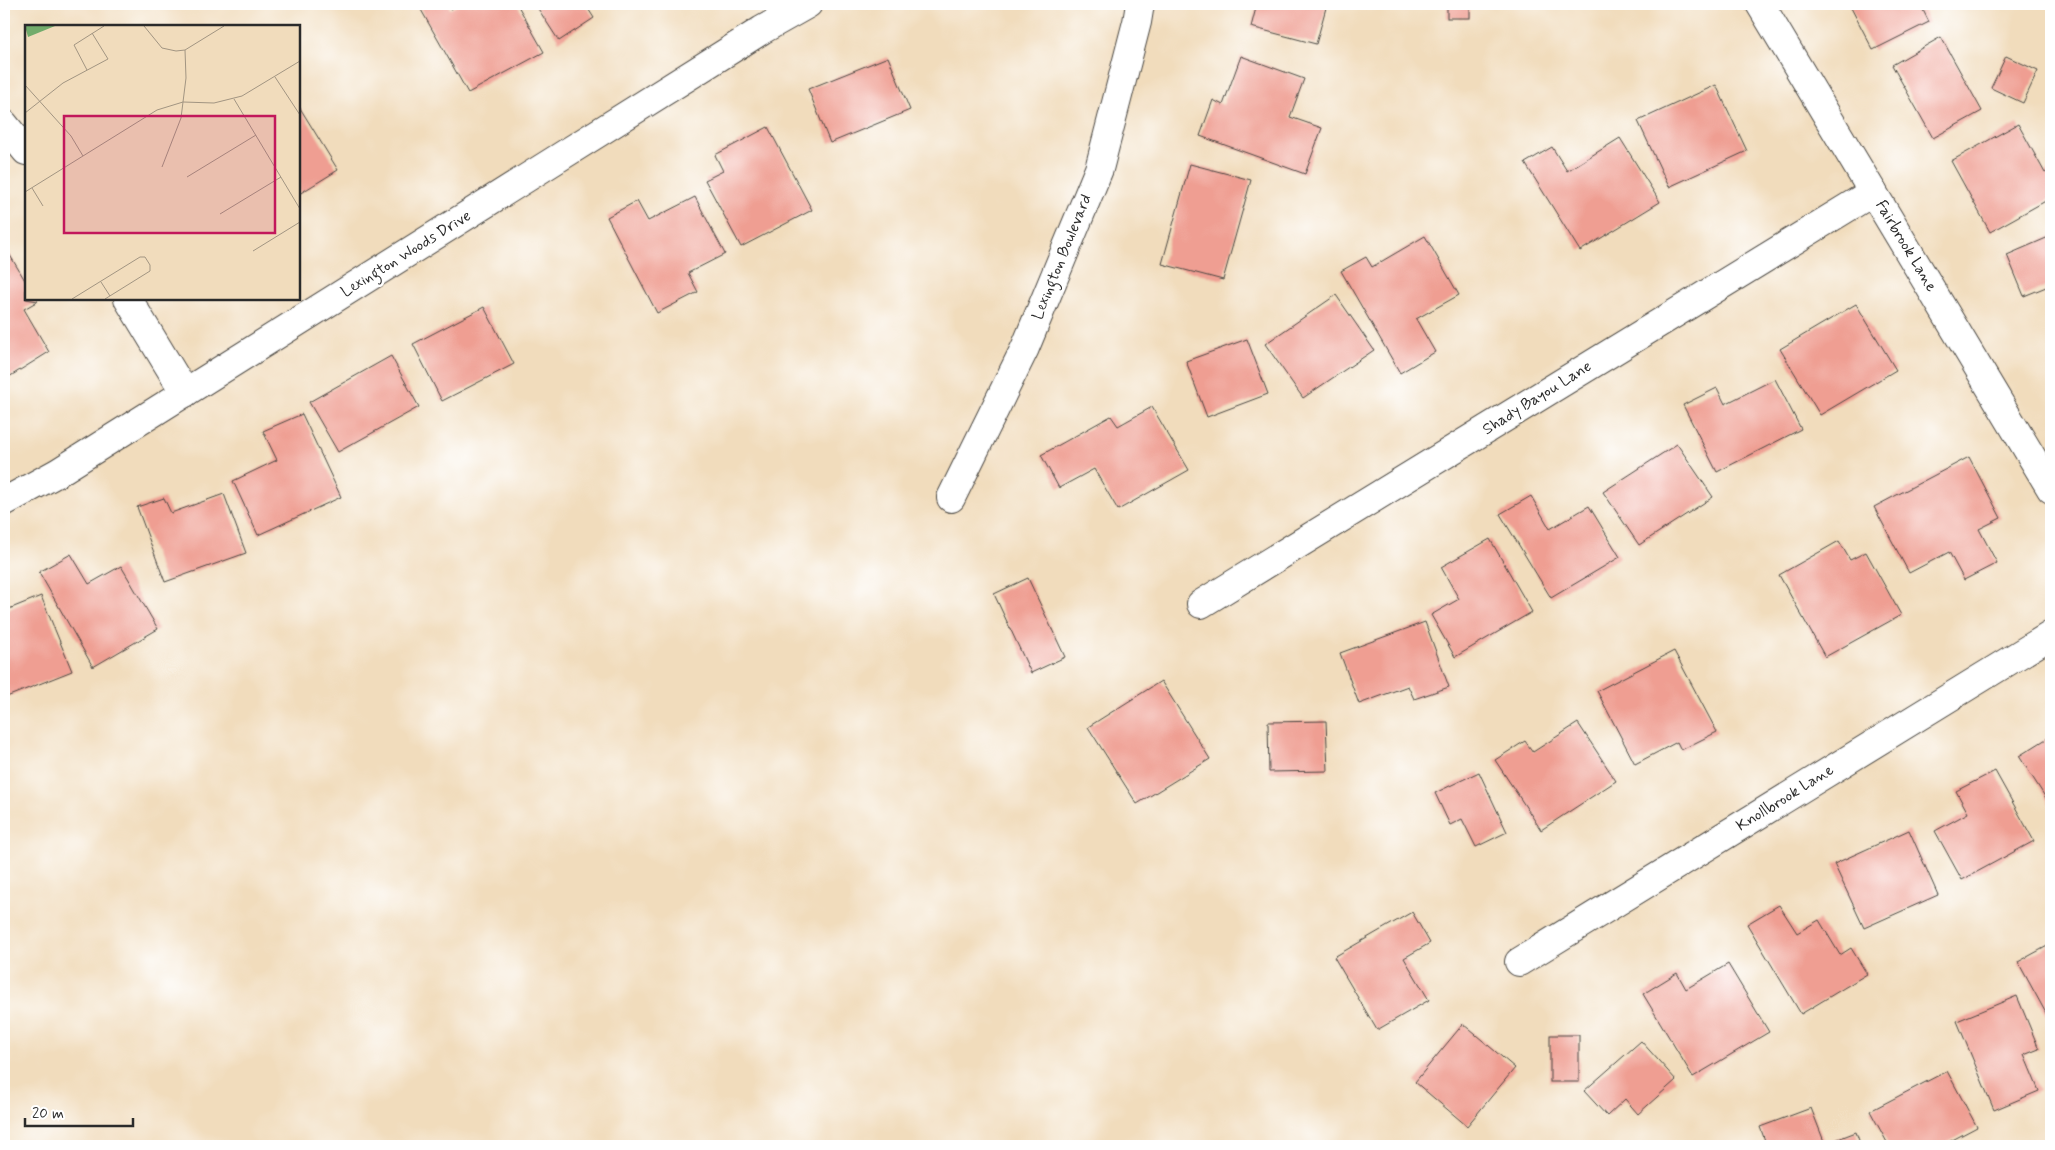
<svg xmlns="http://www.w3.org/2000/svg" width="2055" height="1150" viewBox="0 0 2055 1150" font-family="Mynerve,sans-serif">
	<rect width="100%" height="100%" fill="#fff"/>
	<filter id="ink" filterUnits="userSpaceOnUse"><feTurbulence type="fractalNoise" baseFrequency=".02" numOctaves="2"/><feDisplacementMap in="SourceGraphic" scale="10" xChannelSelector="R" yChannelSelector="G"/><feConvolveMatrix kernelMatrix="1 2 1 2 8 2 1 2 1" color-interpolation-filters="sRGB"/></filter>
	<filter id="wash" filterUnits="userSpaceOnUse"><feTurbulence type="fractalNoise" baseFrequency=".0096" numOctaves="4" result="noise"/><feDisplacementMap in="SourceGraphic" scale="20" xChannelSelector="R" yChannelSelector="G"/><feGaussianBlur stdDeviation="1.12" result="paint"/><feColorMatrix in="noise" values="0 0 0 0 0 0 0 0 0 0 0 0 0 0 0 0 0 1.4 0 .05"/><feComposite in="paint" operator="in"/></filter>
	<g filter="url(#wash)">
		<rect width="100%" height="100%" fill="#f1dcbc"/>
		<g id="blocks">
			<g fill="#ef9e92">
				<path d="M428 4H448L450 9 460 4H517L544 52 468 93 420 8Z"/>
				<path d="M535 4H585L594 18 559 41Z"/>
				<path d="M1257 4H1327L1316 44 1251 27Z"/>
				<rect x="1447" y="4" width="23" height="14"/>
				<path d="M1849 4H1920L1929 22 1873 50Z"/>
				<path d="M1941 37 1982 111 1933 138 1892 65Z"/>
				<path d="M1241 56 1304 79 1290 117 1322 128 1305 174 1200 136 1213 100 1223 105Z"/>
				<path d="M2006 56 2038 71 2023 103 1991 88Z"/>
				<path d="M888 57 910 110 830 143 808 89Z"/>
				<path d="M1716 85 1747 151 1669 187 1638 121Z"/>
				<path d="M300 108 338 170 299 194V109Z"/>
				<path d="M2018 124 2045 173 2051 169V198L1990 232 1951 161Z"/>
				<path d="M768 127 812 210 741 247 705 180 723 171 715 155Z"/>
				<path d="M1620 138 1660 202 1580 251 1525 163 1552 147 1567 171Z"/>
				<path d="M1190 164 1251 180 1223 280 1162 264Z"/>
				<path d="M695 197 725 254 688 273 698 292 657 313 607 217 637 201 648 221Z"/>
				<path d="M1425 236 1459 295 1416 319 1435 352 1400 373 1341 271 1366 257 1372 267Z"/>
				<path d="M2051 236V285L2024 296 2007 255Z"/>
				<path d="M5 247 26 282V299L38 301 24 309 49 352 4 380Z"/>
				<path d="M1336 295 1374 350 1303 398 1265 344Z"/>
				<path d="M1856 304 1896 370 1820 415 1780 349Z"/>
				<path d="M484 307 514 364 442 401 413 344Z"/>
				<path d="M1247 339 1268 394 1207 417 1186 361Z"/>
				<path d="M391 356 419 407 338 452 309 402Z"/>
				<path d="M1775 379 1801 429 1717 472 1683 405 1717 388 1725 404Z"/>
				<path d="M1152 407 1189 470 1118 510 1094 469 1059 488 1041 455 1111 416 1118 426Z"/>
				<path d="M302 414 341 497 258 535 233 481 277 460 263 431Z"/>
				<path d="M1677 444 1713 497 1639 545 1603 492Z"/>
				<path d="M1969 457 2001 518 1979 529 1997 563 1964 580 1949 552 1909 573 1874 507Z"/>
				<path d="M224 494 246 553 165 582 137 507 164 498 171 513Z"/>
				<path d="M1531 496 1550 529 1589 506 1620 557 1551 598 1500 514Z"/>
				<path d="M1490 539 1532 612 1455 657 1431 615 1459 599 1441 567Z"/>
				<path d="M1839 541 1850 560 1866 552 1901 615 1825 657 1779 575Z"/>
				<path d="M71 554 89 584 121 566 158 629 93 667 39 572Z"/>
				<path d="M1028 578 1065 657 1031 673 994 594Z"/>
				<path d="M41 596 72 671 4 698V638L7 637 4 627V611Z"/>
				<path d="M1425 622 1449 687 1414 699 1408 686 1359 704 1340 653Z"/>
				<path d="M1674 651 1717 732 1681 750 1677 742 1635 764 1597 691Z"/>
				<path d="M1161 681 1210 759 1137 804 1088 727Z"/>
				<path d="M1326 721 1328 771 1269 772 1268 722Z"/>
				<path d="M1578 723 1616 781 1541 830 1495 760 1525 741 1533 752Z"/>
				<path d="M2051 736V806L2019 756Z"/>
				<path d="M1995 771 2034 841 1962 880 1935 831 1968 813 1956 791Z"/>
				<path d="M1479 772 1507 832 1476 847 1462 819 1450 825 1435 793Z"/>
				<path d="M1909 830 1938 895 1864 928 1834 864Z"/>
				<path d="M1779 905 1797 933 1819 920 1840 955 1851 948 1867 974 1801 1014 1747 924Z"/>
				<path d="M1412 912 1430 943 1404 958 1429 1000 1377 1030 1334 957Z"/>
				<path d="M2051 944V1013L2047 1015 2018 962Z"/>
				<path d="M1728 964 1769 1032 1693 1077 1643 994 1677 973 1686 989Z"/>
				<path d="M2017 996 2039 1049 2024 1055 2039 1091 1994 1110 1957 1021Z"/>
				<path d="M1463 1024 1515 1068 1467 1126 1415 1082Z"/>
				<rect x="1550" y="1035" width="29" height="47"/>
				<path d="M1641 1041 1676 1080 1638 1114 1625 1099 1607 1116 1584 1091Z"/>
				<path d="M1947 1071 1977 1127 1941 1146H1889L1870 1111Z"/>
				<path d="M1811 1108 1825 1144 1856 1132 1861 1146H1767L1760 1127Z"/>
			</g>
		</g>
	</g>
	<g filter="url(#ink)">
		<use href="#blocks" fill-opacity="0" stroke="#494641" stroke-width="1"/>
		<g fill="none" stroke-linecap="round" stroke-linejoin="round">
			<defs>
				<g id="street">
					<path d="M1760 4 2051 489"/>
					<path d="M4 124 26 151"/>
					<path d="M128 299 185 393"/>
					<path d="M951 498 1025 348 1099 169 1137 22 1140 4"/>
					<path d="M4 502 57 473 762 30 808 4"/>
					<path d="M1201 604 1873 192"/>
					<path d="M1519 962 2051 635"/>
				</g>
			</defs>
			<use href="#street" stroke="#494641" stroke-width="30"/>
			<use href="#street" stroke="#fff" stroke-width="28"/>
		</g>
	</g>
	<g text-anchor="middle" dominant-baseline="central" stroke-width="5" stroke-linejoin="round" paint-order="stroke">
		<g font-size="16" fill="#2b2b2b" stroke="#fff">
			<text transform="translate(1906 246) rotate(59)">Fairbrook Lane</text>
			<text transform="translate(406 254) rotate(-32)">Lexington Woods Drive</text>
			<text transform="translate(1062 257) rotate(-68)">Lexington Boulevard</text>
			<text transform="translate(1537 398) rotate(-32)">Shady Bayou Lane</text>
			<text transform="translate(1785 798) rotate(-32)">Knollbrook Lane</text>
		</g>
	</g>
	<g transform="translate(25 25)">
		<rect width="275" height="275" fill="#f1dcbc"/>
		<path d="M0 1H30L3 12Z" fill="#72ac6c"/>
		<path fill="none" stroke="#a29582" stroke-width="1" d="M119 1 137 23 151 26 160 25 199 1M62 45 49 20 79 1M250 52 275 90M0 60 46 111 58 131M209 74 275 184M0 88 38 58 83 34 67 8M137 142 156 93 161 53 160 25M162 152 231 110M7 163 18 181M0 167 132 85 158 77 189 78 217 71 275 36M195 189 256 152M228 226 275 197M76 257 85 271M47 274 115 232H120L125 240V246L80 274"/>
		<path fill="#c2185b" fill-opacity="0.15" stroke="#c2185b" stroke-width="2.5" d="M39 91H250V208H39Z"/>
		<rect width="275" height="275" fill="none" stroke="#2b2b2b" stroke-width="2.5"/>
	</g>
	<rect width="2055" height="1150" fill="none" stroke="#fff" stroke-width="20"/>
	<path d="M25 1118v8h108v-8" fill="none" stroke="#2b2b2b" stroke-width="2.5"/>
	<text x="32" y="1118" font-size="15" fill="#2b2b2b" stroke="#ffffff" stroke-width="4" paint-order="stroke">20 m</text>
</svg>
